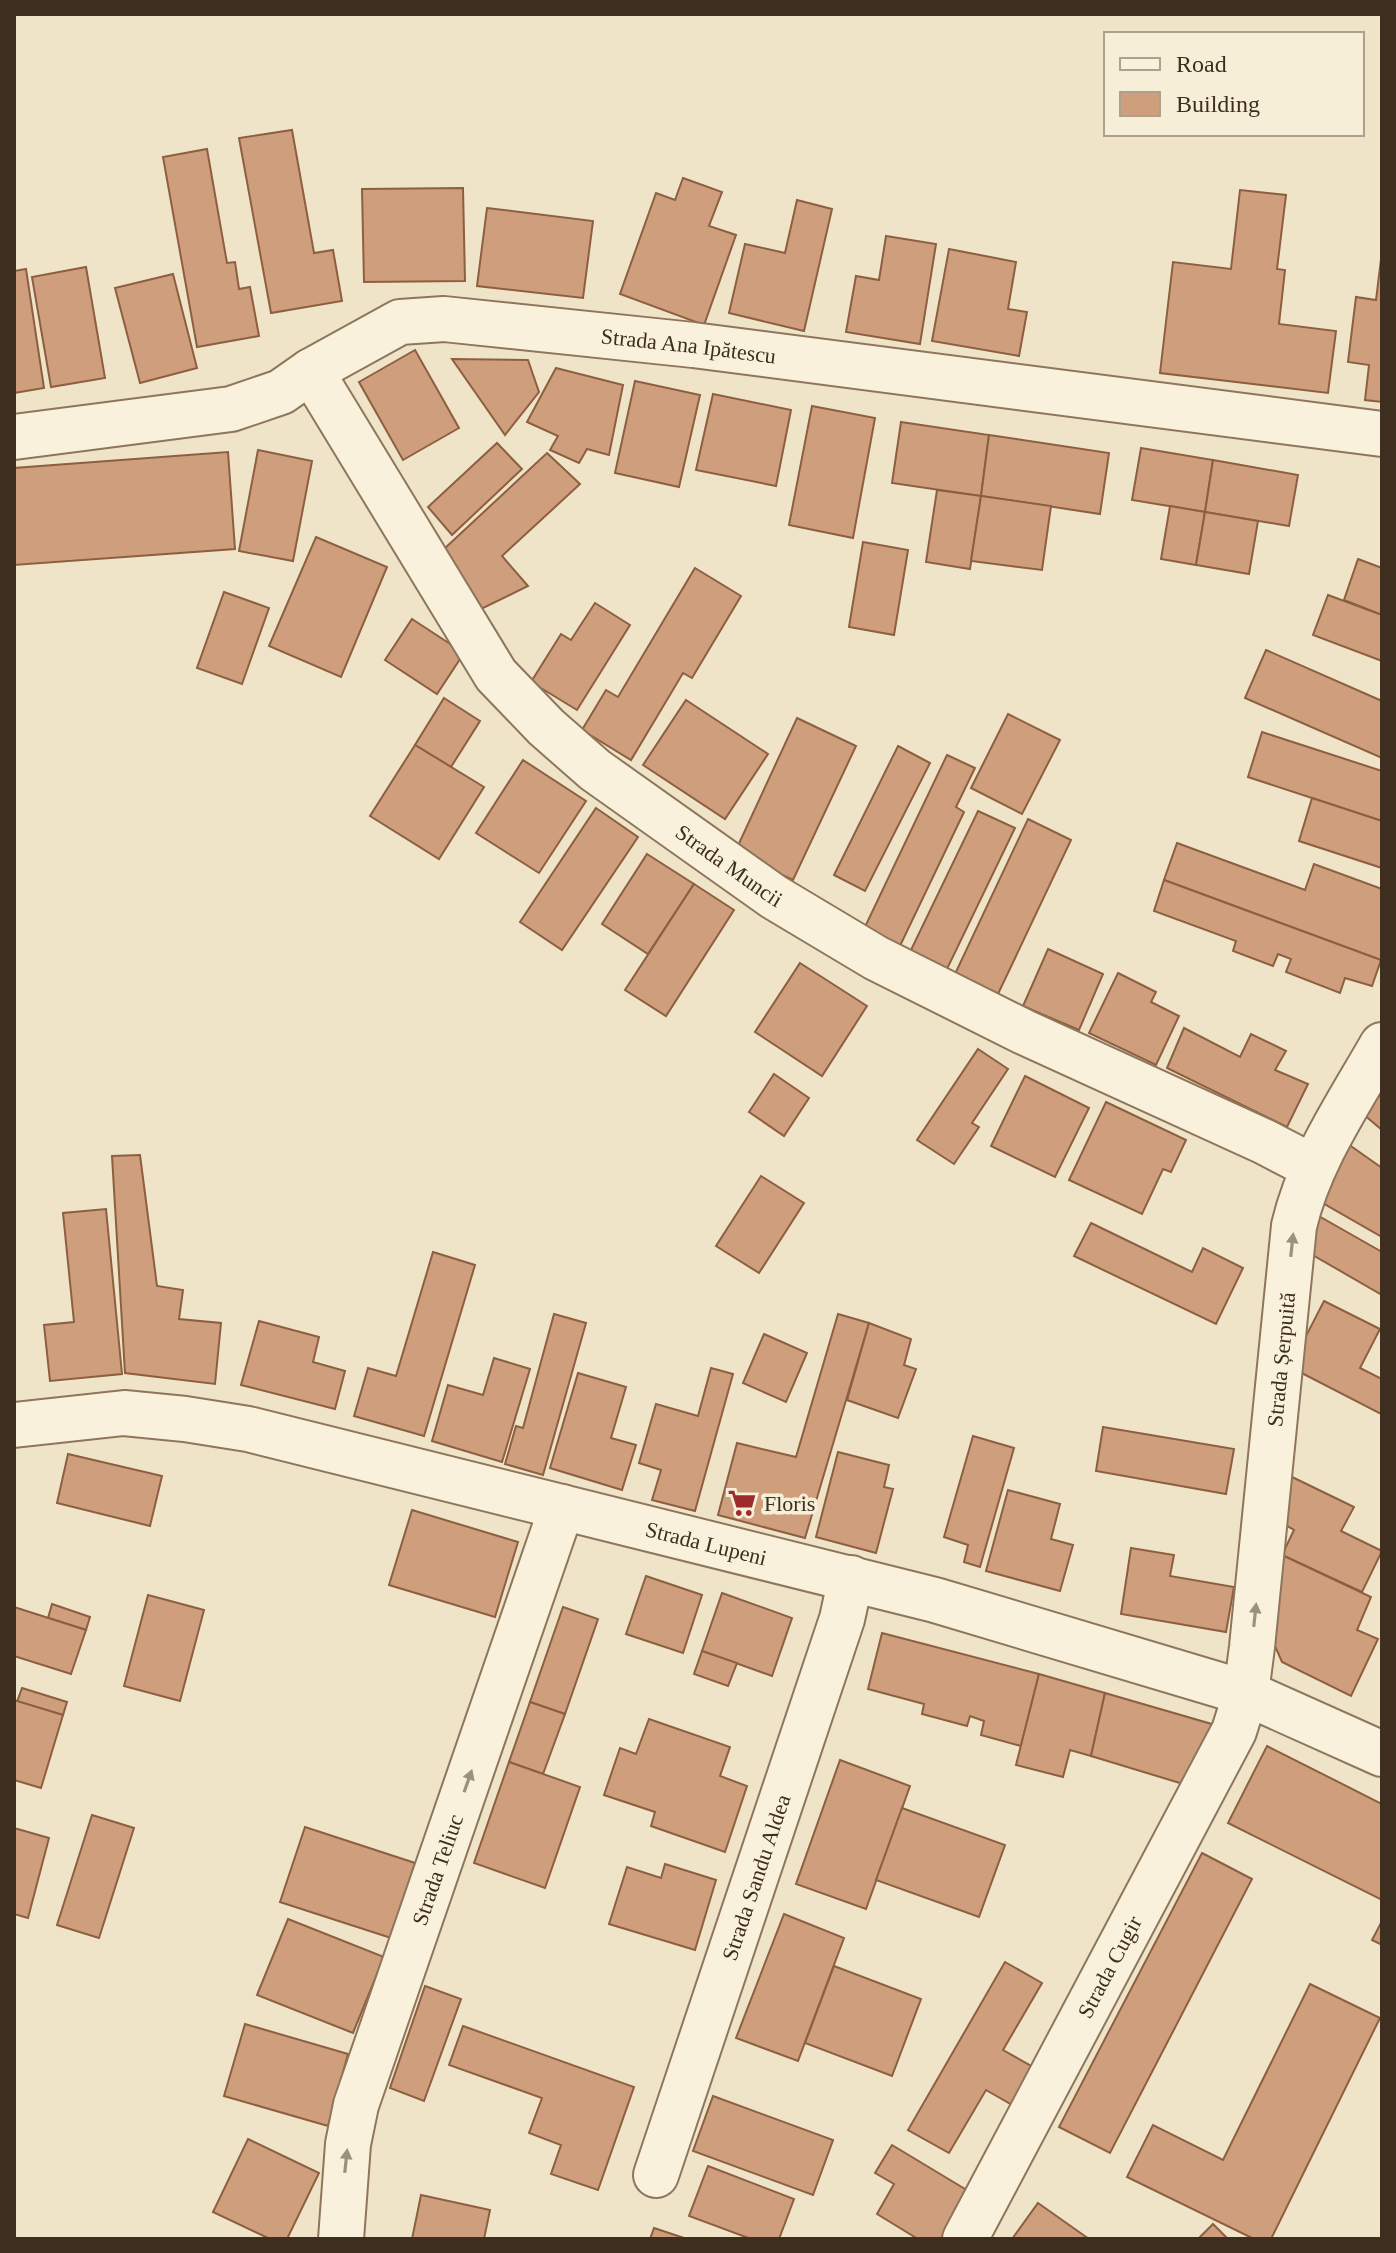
<svg xmlns="http://www.w3.org/2000/svg" width="1396" height="2253" viewBox="0 0 1396 2253" font-family="'Times New Roman',serif">
	<rect width="100%" height="100%" fill="#f0e4c8"/>
	<g fill="#cf9f7d" stroke="#8d5f41" stroke-width="2">
		<path d="M292 130 314 253 333 250 342 301 271 313 239 138Z"/>
		<path d="M207 149 227 263 235 262 239 289 250 287 259 336 197 347 163 157Z"/>
		<path d="M683 178 722 192 709 226 736 235 704 325 620 294 656 193 675 200Z"/>
		<path d="M463 188 465 281 364 282 362 189Z"/>
		<path d="M1240 190 1286 195 1277 269 1285 270 1279 324 1336 331 1328 393 1160 373 1173 262 1231 269Z"/>
		<path d="M797 200 832 209 804 331 729 313 745 244 785 253Z"/>
		<path d="M487 208 593 221 583 298 477 286Z"/>
		<path d="M886 236 936 244 920 344 846 332 856 276 879 280Z"/>
		<path d="M949 249 1016 262 1008 309 1027 312 1019 356 932 341Z"/>
		<path d="M1382 251V402L1365 400 1369 365 1348 362 1356 297 1376 300Z"/>
		<path d="M86 267 105 378 51 387 32 277Z"/>
		<path d="M26 269 44 388 14 393V271Z"/>
		<path d="M173 274 197 368 140 383 115 288Z"/>
		<path d="M415 350 459 428 403 460 359 382Z"/>
		<path d="M452 359 528 360 539 392 505 435Z"/>
		<path d="M556 368 623 385 609 455 587 449 579 463 550 450 558 436 527 422Z"/>
		<path d="M635 381 700 395 679 487 615 473Z"/>
		<path d="M713 394 791 410 776 486 696 470Z"/>
		<path d="M812 406 875 418 853 538 789 525Z"/>
		<path d="M901 422 989 435 981 496 892 483Z"/>
		<path d="M989 435 1109 453 1100 514 981 496Z"/>
		<path d="M497 443 522 469 452 535 428 507Z"/>
		<path d="M1141 448 1213 460 1205 512 1132 500Z"/>
		<path d="M258 450 312 461 293 561 239 551Z"/>
		<path d="M228 452 235 549 14 565V468Z"/>
		<path d="M547 453 580 484 502 556 528 586 479 610 443 550Z"/>
		<path d="M1213 460 1298 475 1289 526 1205 512Z"/>
		<path d="M937 490 981 496 970 569 926 562Z"/>
		<path d="M981 496 1051 506 1042 570 971 561Z"/>
		<path d="M1170 506 1205 512 1196 565 1161 559Z"/>
		<path d="M1205 512 1258 521 1249 574 1196 565Z"/>
		<path d="M316 537 387 567 341 677 269 646Z"/>
		<path d="M863 542 908 550 894 635 849 627Z"/>
		<path d="M1358 559 1382 568V615L1344 600Z"/>
		<path d="M695 568 741 596 692 678 683 673 631 760 582 730 606 690 618 697Z"/>
		<path d="M224 592 269 608 242 684 197 668Z"/>
		<path d="M1328 595 1382 615V661L1313 635Z"/>
		<path d="M595 603 630 625 577 710 531 682 561 634 571 640Z"/>
		<path d="M412 619 464 653 437 694 385 660Z"/>
		<path d="M1266 650 1382 701V758L1245 698Z"/>
		<path d="M444 698 480 721 451 767 415 745Z"/>
		<path d="M686 700 768 754 725 819 643 765Z"/>
		<path d="M1008 714 1060 740 1022 814 971 788Z"/>
		<path d="M797 718 856 746 793 880 735 852Z"/>
		<path d="M1262 732 1382 771V821L1248 777Z"/>
		<path d="M415 745 484 787 439 859 370 816Z"/>
		<path d="M898 746 930 763 865 891 834 875Z"/>
		<path d="M947 755 975 768 956 807 964 812 899 948 863 931Z"/>
		<path d="M523 760 586 801 539 873 476 833Z"/>
		<path d="M1312 798 1382 821V868L1299 841Z"/>
		<path d="M596 808 638 837 562 950 520 922Z"/>
		<path d="M978 811 1015 828 947 969 910 952Z"/>
		<path d="M1028 819 1071 840 998 994 955 974Z"/>
		<path d="M1177 843 1305 890 1314 864 1382 889 1381 960 1164 880Z"/>
		<path d="M647 854 694 884 648 954 602 924Z"/>
		<path d="M1164 880 1381 960 1372 986 1345 978 1340 993 1286 972 1291 959 1278 954 1273 966 1233 951 1236 941 1154 911Z"/>
		<path d="M694 884 734 910 666 1016 625 990Z"/>
		<path d="M1048 949 1103 974 1079 1030 1023 1006Z"/>
		<path d="M800 963 867 1006 822 1076 755 1032Z"/>
		<path d="M1118 973 1156 992 1151 1002 1179 1016 1156 1065 1089 1033Z"/>
		<path d="M1184 1028 1240 1057 1251 1034 1286 1051 1275 1070 1308 1084 1287 1127 1167 1068Z"/>
		<path d="M978 1049 1008 1069 972 1123 979 1127 954 1164 917 1140Z"/>
		<path d="M774 1074 809 1098 784 1136 749 1112Z"/>
		<path d="M1025 1076 1089 1108 1055 1177 991 1146Z"/>
		<path d="M1382 1093V1130L1363 1114Z"/>
		<path d="M1106 1102 1186 1140 1171 1172 1163 1169 1142 1214 1069 1180Z"/>
		<path d="M1348 1144 1382 1168V1237L1321 1202Z"/>
		<path d="M140 1155 157 1286 183 1290 179 1319 221 1323 215 1384 125 1373 112 1156Z"/>
		<path d="M761 1176 804 1203 759 1273 716 1246Z"/>
		<path d="M106 1209 122 1374 50 1381 44 1325 74 1322 63 1213Z"/>
		<path d="M1310 1211 1382 1252V1295L1304 1250Z"/>
		<path d="M1091 1223 1192 1272 1203 1248 1243 1268 1216 1324 1074 1256Z"/>
		<path d="M433 1252 475 1265 424 1436 354 1416 368 1368 396 1376Z"/>
		<path d="M1324 1301 1380 1329 1360 1368 1382 1379 1381 1414 1290 1367Z"/>
		<path d="M554 1314 586 1323 543 1475 505 1464 516 1426 523 1428Z"/>
		<path d="M838 1314 869 1323 805 1538 718 1515 737 1443 796 1457Z"/>
		<path d="M259 1321 319 1337 313 1362 345 1371 335 1409 241 1385Z"/>
		<path d="M869 1323 911 1339 904 1365 916 1369 898 1418 847 1400Z"/>
		<path d="M764 1334 807 1353 786 1402 743 1383Z"/>
		<path d="M494 1358 530 1369 502 1462 432 1441 448 1385 483 1395Z"/>
		<path d="M711 1368 733 1374 695 1511 652 1500 661 1470 639 1463 656 1404 698 1416Z"/>
		<path d="M578 1373 626 1387 611 1438 636 1445 622 1490 550 1468Z"/>
		<path d="M1103 1427 1234 1449 1226 1494 1096 1471Z"/>
		<path d="M973 1436 1014 1448 980 1567 964 1562 968 1545 944 1537Z"/>
		<path d="M838 1452 889 1465 884 1487 893 1489 876 1553 816 1537Z"/>
		<path d="M68 1454 162 1476 150 1526 57 1503Z"/>
		<path d="M1288 1475 1354 1507 1341 1531 1382 1551 1362 1592 1282 1555 1294 1530 1268 1515Z"/>
		<path d="M1008 1490 1060 1504 1051 1539 1073 1545 1060 1591 986 1571Z"/>
		<path d="M412 1510 518 1542 495 1617 389 1585Z"/>
		<path d="M1131 1548 1174 1555 1170 1576 1234 1587 1226 1632 1121 1614Z"/>
		<path d="M1282 1555 1371 1597 1357 1630 1378 1639 1351 1696 1282 1662 1268 1630Z"/>
		<path d="M646 1576 702 1595 683 1653 626 1634Z"/>
		<path d="M722 1593 792 1618 772 1676 702 1651Z"/>
		<path d="M148 1595 204 1610 180 1701 124 1686Z"/>
		<path d="M52 1604 90 1617 86 1630 48 1618Z"/>
		<path d="M14 1607 86 1630 71 1674 14 1656Z"/>
		<path d="M563 1607 598 1619 565 1714 530 1702Z"/>
		<path d="M882 1633 1039 1674 1021 1746 981 1735 984 1721 970 1716 967 1726 922 1714 924 1704 868 1689Z"/>
		<path d="M702 1651 737 1663 728 1686 694 1674Z"/>
		<path d="M1039 1674 1105 1693 1091 1756 1070 1750 1063 1777 1016 1765Z"/>
		<path d="M22 1688 67 1702 63 1715 17 1702Z"/>
		<path d="M1105 1693 1222 1727 1193 1787 1091 1756Z"/>
		<path d="M14 1700 63 1715 41 1788 14 1780Z"/>
		<path d="M530 1702 565 1714 543 1774 509 1762Z"/>
		<path d="M649 1719 730 1747 720 1776 747 1786 725 1852 651 1826 655 1812 604 1795 620 1748 636 1754Z"/>
		<path d="M1267 1746 1382 1804V1900L1228 1823Z"/>
		<path d="M840 1760 910 1786 866 1909 796 1884Z"/>
		<path d="M509 1762 580 1787 545 1888 474 1863Z"/>
		<path d="M902 1808 1005 1845 979 1917 876 1880Z"/>
		<path d="M92 1815 134 1828 99 1938 57 1925Z"/>
		<path d="M305 1827 415 1863 391 1938 280 1902Z"/>
		<path d="M14 1828 49 1838 28 1918 14 1914Z"/>
		<path d="M1202 1853 1252 1879 1110 2153 1059 2127Z"/>
		<path d="M665 1864 716 1880 695 1950 609 1924 627 1867 661 1878Z"/>
		<path d="M784 1914 844 1938 798 2061 736 2038Z"/>
		<path d="M288 1919 384 1957 353 2033 257 1995Z"/>
		<path d="M1382 1921V1945L1372 1940Z"/>
		<path d="M1005 1962 1042 1983 1003 2050 1040 2071 1019 2109 986 2090 949 2153 908 2130Z"/>
		<path d="M834 1966 921 1999 892 2076 805 2043Z"/>
		<path d="M1310 1984 1380 2018 1271 2239H1254L1127 2177 1153 2125 1223 2160Z"/>
		<path d="M425 1986 461 1999 424 2101 390 2088Z"/>
		<path d="M245 2024 348 2054 328 2126 224 2096Z"/>
		<path d="M463 2026 634 2087 598 2190 551 2174 561 2145 529 2133 542 2098 449 2065Z"/>
		<path d="M713 2096 833 2140 813 2195 693 2151Z"/>
		<path d="M248 2139 319 2173 287 2239H270L213 2212Z"/>
		<path d="M892 2145 970 2192 941 2239H918L877 2214 894 2184 875 2173Z"/>
		<path d="M708 2166 794 2199 779 2239H751L689 2216Z"/>
		<path d="M421 2195 490 2210 484 2239H412Z"/>
		<path d="M1038 2203 1089 2239H1012Z"/>
		<path d="M1213 2224 1228 2239H1198Z"/>
		<path d="M654 2228 687 2239H650Z"/>
	</g>
	<g fill="none" stroke-linecap="round" stroke-linejoin="round">
		<defs>
			<g id="minor">
				<path id="s1" d="M311 371 496 675 546 727 595 770 774 897 876 958 1024 1032 1265 1142 1313 1167"/>
				<path id="s2" d="M14 437 231 409 281 392 311 371 400 322 444 319 693 345 1382 434"/>
				<path id="s3" d="M656 2175 842 1619 851 1578"/>
				<path id="s4" d="M341 2239 348 2144 356 2105 562 1507"/>
				<path id="s5" d="M965 2239 1234 1731 1246 1693 1252 1647 1294 1226C1309 1161 1349 1103 1382 1045"/>
			</g>
			<g id="tertiary">
				<path id="s6" d="M14 1425 124 1413 185 1419 248 1429 935 1600 1246 1693 1382 1754"/>
			</g>
		</defs>
		<use href="#minor" stroke="#8d765c" stroke-width="48"/>
		<use href="#tertiary" stroke="#8d765c" stroke-width="48"/>
		<use href="#minor" stroke="#faf1dc" stroke-width="44"/>
		<use href="#tertiary" stroke="#faf1dc" stroke-width="44"/>
	</g>
	<defs><path id="oneway-solid" d="M-6-.8H1V-3.2L6.5 0L1 3.2V.8H-6Z" transform="scale(2)"/></defs>
	<g fill="#9c907e">
		<use href="#oneway-solid" transform="translate(1292 1245) rotate(-84)"/>
		<use href="#oneway-solid" transform="translate(1255 1615) rotate(-84)"/>
		<use href="#oneway-solid" transform="translate(468 1781) rotate(-71)"/>
		<use href="#oneway-solid" transform="translate(346 2161) rotate(-84)"/>
	</g>
	<defs>
		<symbol id="supermarket-bare" viewBox="-9 -9 18 18"><path d="M-6-5.5h2.5l.6 2H6L4.5 2H-2.5L-4.4-4H-6ZM-1.5 3.2a1.3 1.3 0 1 0 .1 0ZM3 3.2a1.3 1.3 0 1 0 .1 0Z" fill="#9e2a2b" stroke="#f7eed8" stroke-width="2.5" paint-order="stroke"/></symbol>
	</defs>
	<g fill-rule="evenodd">
		<use href="#supermarket-bare" x="722" y="1483" width="40" height="40"/>
	</g>
	<g text-anchor="middle" dominant-baseline="central" stroke-width="7" stroke-linejoin="round" paint-order="stroke">
		<g font-size="22" fill="#3d2e20" stroke="#f7eed8">
			<text stroke="none"><textPath href="#s2" startOffset="700">Strada Ana Ipătescu</textPath></text>
			<text stroke="none"><textPath href="#s1" startOffset="658">Strada Muncii</textPath></text>
			<text stroke="none"><textPath href="#s5" startOffset="950">Strada Șerpuită</textPath></text>
			<text stroke="none"><textPath href="#s6" startOffset="708">Strada Lupeni</textPath></text>
			<text stroke="none"><textPath href="#s4" startOffset="384">Strada Teliuc</textPath></text>
			<text stroke="none"><textPath href="#s3" startOffset="314">Strada Sandu Aldea</textPath></text>
			<text stroke="none"><textPath href="#s5" startOffset="308">Strada Cugir</textPath></text>
		</g>
		<g font-size="22" fill="#3d2e20" stroke="#f7eed8" text-anchor="start">
			<text x="764" y="1503">Floris</text>
		</g>
	</g>
	<rect width="1396" height="2253" fill="none" stroke="#3d2e20" stroke-width="32"/>
	<rect x="1104" y="32" width="260" height="104" fill="#f7eed8" stroke="#ada18e" stroke-width="2"/>
	<rect x="1120" y="58" width="40" height="12" fill="#faf1dc" stroke="#ada18e" stroke-width="2"/>
	<text x="1176" y="72" font-size="24" fill="#3d2e20">Road</text>
	<rect x="1120" y="92" width="40" height="24" fill="#cf9f7d" stroke="#ada18e" stroke-width="2"/>
	<text x="1176" y="112" font-size="24" fill="#3d2e20">Building</text>
</svg>
